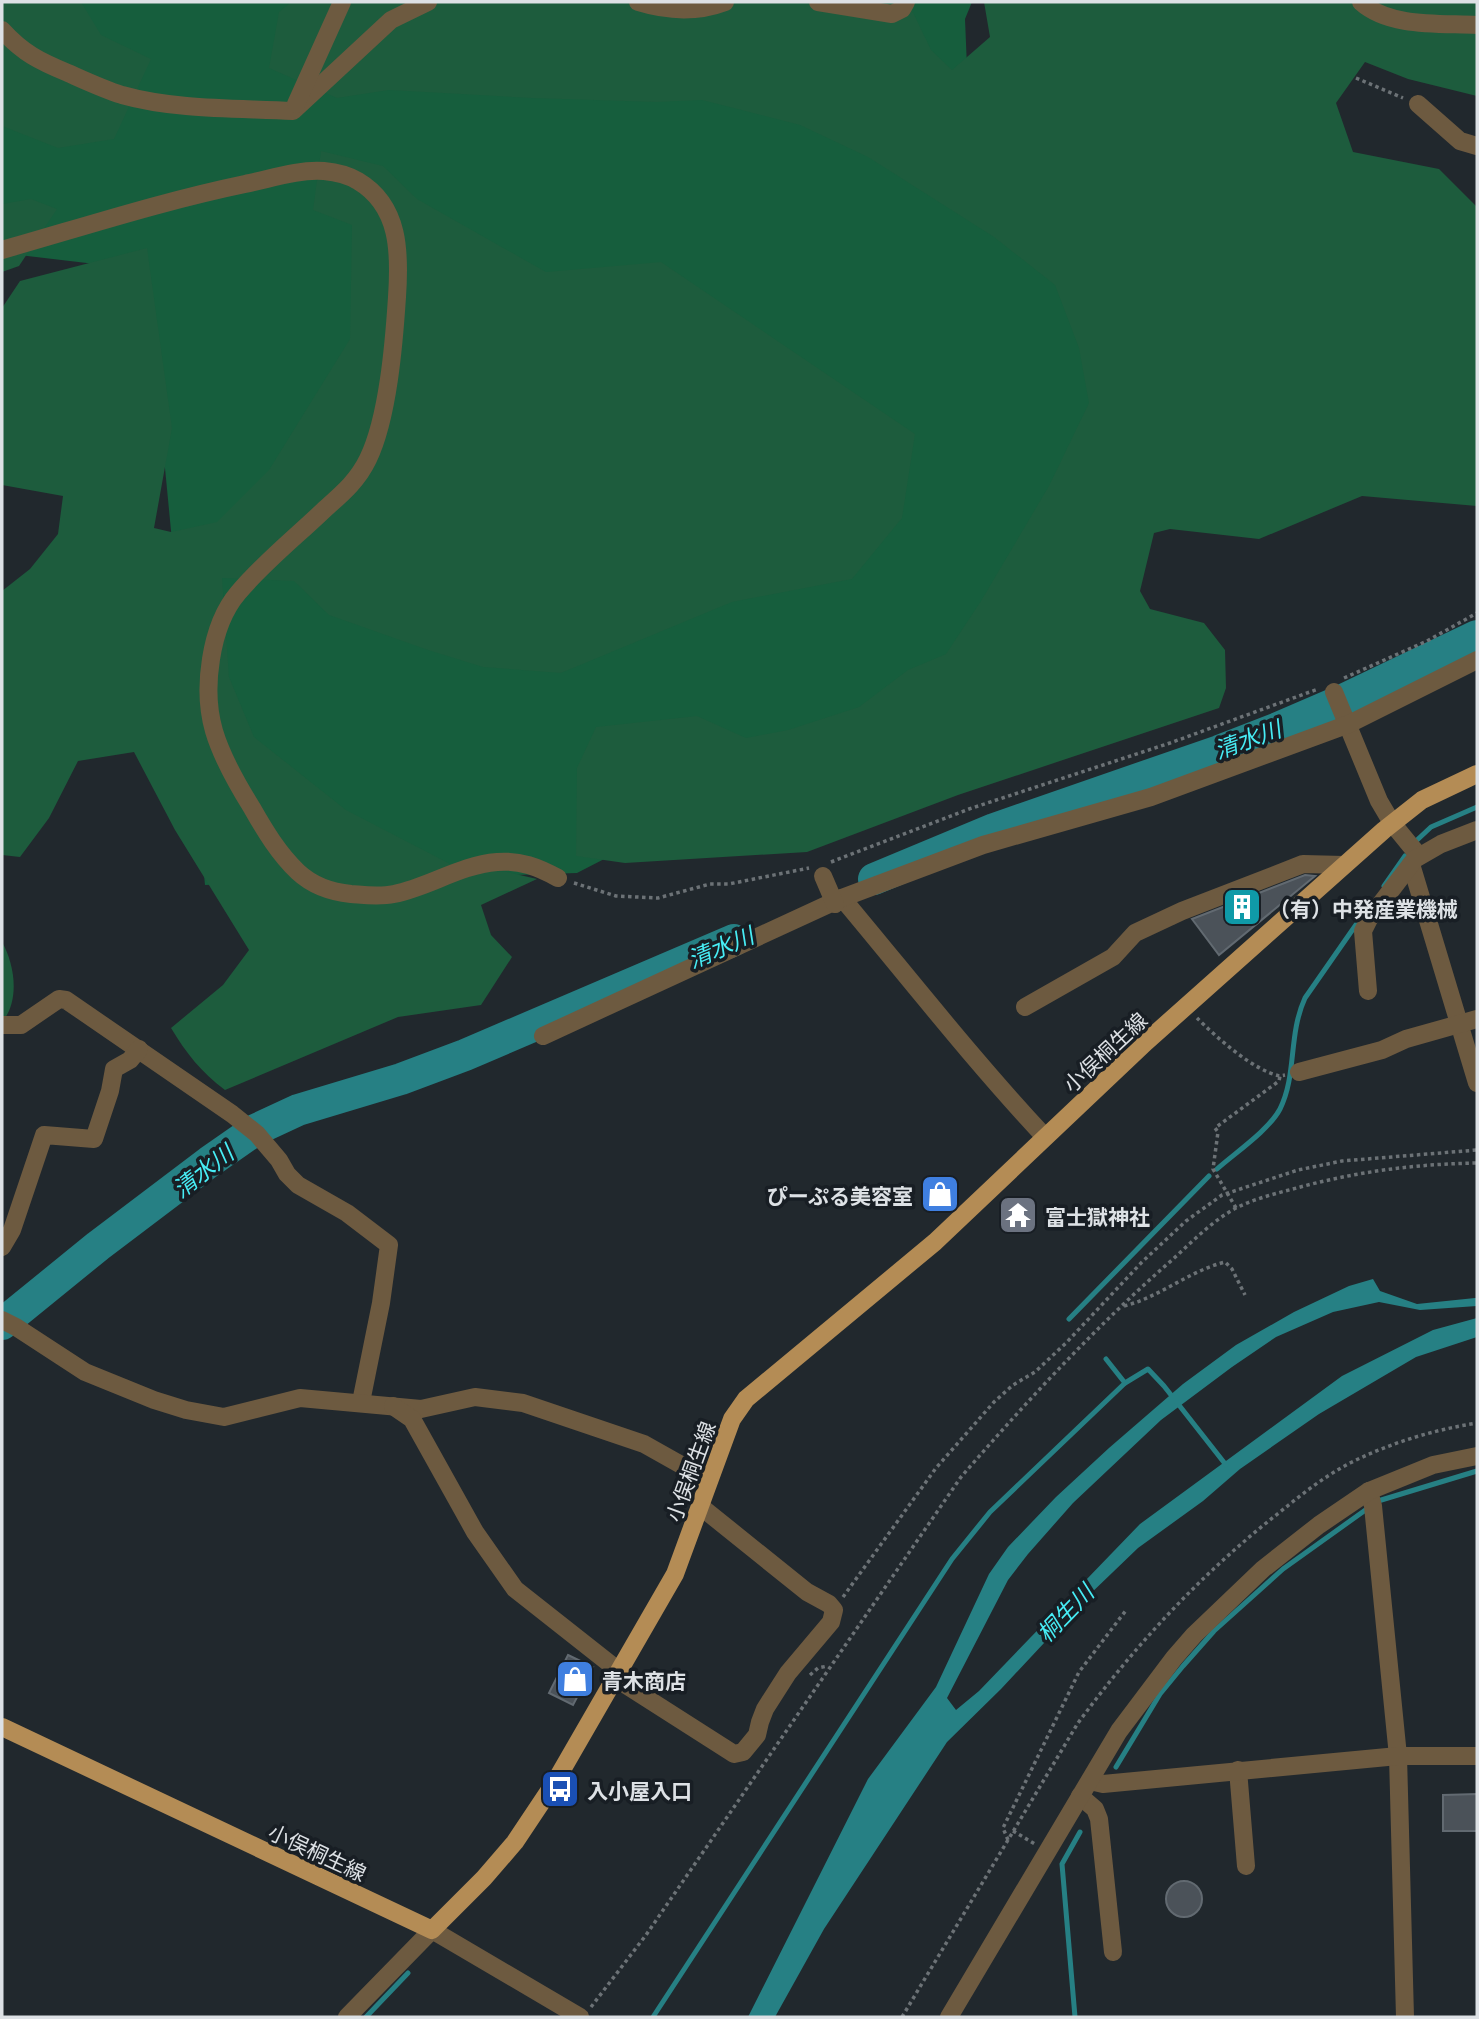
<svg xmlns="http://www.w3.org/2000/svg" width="1479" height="2019" viewBox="0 0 1479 2019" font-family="Literata,'Noto Sans JP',serif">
	<rect width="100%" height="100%" fill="#21282d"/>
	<path fill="#165e3d" d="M2 2H972L965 19 969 116 1127 308 1092 441 966 684 783 767 577 873 205 885 146 270 2 253Z"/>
	<g fill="#1d5c3d">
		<path d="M2 2H81L101 35 151 59 114 139 58 148 2 126Z"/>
		<path d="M291 2H908L931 50 952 70 990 37 984 2H1477V96L1408 79 1365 62 1336 103 1353 152 1439 169 1477 207V506L1362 496 1259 539 1170 529 1154 533 1140 591 1150 609 1204 623 1225 650 1226 688 1219 708 958 795 807 852 625 863 576 856 577 768 596 727 697 716 746 738 788 730 859 707 908 670 946 654 981 601 1049 486 1089 403 1079 348 1055 285 994 237 868 157 800 125 702 100 656 102 531 98 389 90 337 98 269 68 279 12Z"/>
		<path d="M321 151 383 166 417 199 546 272 661 262 915 434 902 518 852 579 732 602 561 673 483 667 428 650 329 615 294 581 222 578 229 677 254 737 346 810 456 867 507 872 537 879 481 905 491 935 512 957 481 1005 398 1017 225 1090C201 1072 186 1053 171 1028L223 985 249 950 175 830 134 752 78 761 49 818 20 857 2 855V591L30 569 58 534 63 496 2 485V308L20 281 147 248 172 428 154 528 171 532 217 522 269 470 350 339 352 225 313 210Z"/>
		<path d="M31 199 57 209 19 266 2 272V204Z"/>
		<path d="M2 942C15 965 20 1001 2 1022Z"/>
	</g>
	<path fill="#268084" d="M1373 1279 1380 1291 1417 1304 1475 1298H1477V1306L1420 1310 1379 1302 1333 1312 1276 1337 1232 1367 1161 1420 1073 1503 1028 1554 1008 1580 947 1698 956 1710 979 1691 1140 1524 1342 1376 1433 1330 1477 1318V1337L1416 1357 1319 1414 1240 1469 1203 1501 1138 1548 1087 1597 1001 1689 947 1742 824 1929 775 2017H748L868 1779 936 1687 989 1574 1008 1547 1056 1497 1109 1448 1183 1384 1236 1345 1294 1312 1349 1286Z"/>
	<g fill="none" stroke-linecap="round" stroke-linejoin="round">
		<g stroke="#268084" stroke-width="5">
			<path d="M1416 841 1431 827 1477 807"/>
			<path d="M1384 886 1405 856"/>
			<path d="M1217 1169C1235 1153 1269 1130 1280 1109 1297 1075 1288 1035 1305 998L1360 919"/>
			<path d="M1069 1319 1209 1176"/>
			<path d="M1125 1383 1148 1369 1164 1386 1226 1465"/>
			<path d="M1116 1767 1160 1694 1183 1666 1214 1631 1283 1569 1378 1501 1477 1471"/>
			<path d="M366 2017 408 1973"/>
			<path d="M653 2017 952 1559 990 1512 1125 1383 1106 1359"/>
			<path d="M1075 2017 1062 1864 1080 1832"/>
		</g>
		<g stroke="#268084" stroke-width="32">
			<path d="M874 879 994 829 1219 751 1278 728 1343 700 1477 636"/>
			<path d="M2 1324 98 1246 209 1162 255 1130 298 1110 401 1079 465 1055 734 940"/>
		</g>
	</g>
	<g fill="#4b5259" stroke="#626a71" stroke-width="2">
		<path d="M1305 875 1315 876 1219 955 1192 919Z"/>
		<path d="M568 1655 593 1667 573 1705 549 1693Z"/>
		<path d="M1477 1794V1831H1443V1795Z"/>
		<circle cx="1184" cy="1899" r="18"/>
	</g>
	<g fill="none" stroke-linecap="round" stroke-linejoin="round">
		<g stroke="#6c7276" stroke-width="3.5" stroke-dasharray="3.5 3.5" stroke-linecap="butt">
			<path d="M1356 78 1403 98"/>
			<path d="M1344 678 1427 641 1477 613"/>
			<path d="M831 862 969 809 1170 743 1318 689"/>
			<path d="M574 883 616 896 658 898 710 884H729L809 868"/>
			<path d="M1197 1018C1216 1037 1254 1071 1280 1076"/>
			<path d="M1236 1208 1213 1169 1218 1132 1215 1128 1279 1081 1280 1076 1285 1075"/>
			<path d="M1124 1306C1160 1297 1189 1271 1225 1262L1232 1269 1245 1295"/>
			<path d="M843 1597 936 1468 994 1402 1013 1385 1035 1372 1066 1343 1142 1262 1186 1221 1222 1195 1298 1170 1342 1161 1477 1150"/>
			<path d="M810 1675 818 1668 828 1666"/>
			<path d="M1013 1831 1035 1844"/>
			<path d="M1008 1840 1003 1828 1079 1672 1127 1609"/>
			<path d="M591 2007 646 1935 961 1477C1027 1401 1096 1326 1172 1260 1193 1241 1213 1220 1238 1207 1259 1197 1282 1192 1304 1186 1361 1171 1418 1164 1477 1163"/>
			<path d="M902 2017 1078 1723C1136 1644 1203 1572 1280 1512 1302 1494 1325 1476 1350 1463 1390 1443 1433 1430 1477 1423"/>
		</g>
		<g stroke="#6d5a40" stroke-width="18">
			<path d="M638 2C667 11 696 13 725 2"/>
			<path d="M818 2 892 14 902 9 906 2"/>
			<path d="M1361 2C1390 28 1441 23 1477 25"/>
			<path d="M2 30C23 53 39 61 68 73 86 81 103 89 122 95 175 110 238 108 293 111L391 20 428 2"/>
			<path d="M296 104 342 2"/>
			<path d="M1418 104 1460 141 1477 146"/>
			<path d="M2 250C83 227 163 201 245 184 270 179 298 169 324 171 335 172 348 175 358 181 400 206 400 253 397 297 394 343 388 418 368 459 358 480 343 493 326 508 297 536 264 562 238 593 210 626 202 690 214 731 222 758 237 784 252 808 265 831 279 854 298 872 313 886 331 892 351 894 365 895 379 897 394 894 429 887 460 865 497 862 520 860 538 867 558 878"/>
			<path d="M1334 692 1379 801 1392 823 1419 856"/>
			<path d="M1411 864 1477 1083"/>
			<path d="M835 904 842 898C909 978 973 1060 1045 1137"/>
			<path d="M1368 991 1363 931 1369 919 1415 859 1441 844 1477 830"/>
			<path d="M1025 1007 1113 957 1135 933 1182 911 1303 864 1344 865"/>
			<path d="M2 1025H21L59 999 66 1000 232 1114 257 1134 279 1160 287 1174 298 1185 347 1213 389 1245 381 1303 361 1402"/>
			<path d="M543 1036 842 898 983 845 1151 797 1349 724 1477 660"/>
			<path d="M1299 1072 1382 1050 1406 1039 1477 1019"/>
			<path d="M2 1247 12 1230 44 1135 94 1139 110 1091 114 1069 130 1060 139 1049"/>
			<path d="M2 1320 16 1327 85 1372 154 1400 186 1410 224 1417 300 1398 421 1409 475 1397 523 1403 644 1444 708 1480"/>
			<path d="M393 1406 412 1419 475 1532 515 1589 619 1671"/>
			<path d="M1369 1491 1373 1506 1398 1756 1405 2017"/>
			<path d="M615 1678 734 1754 743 1752 757 1735 760 1722 765 1709 788 1673 831 1622 834 1610 829 1604 807 1592 700 1506"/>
			<path d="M1238 1770 1246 1866"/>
			<path d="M1090 1781 1103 1784 1398 1756H1477"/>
			<path d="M1080 1796 1095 1809 1099 1819 1113 1952"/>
			<path d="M347 2017 432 1930 580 2017"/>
			<path d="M949 2017 1119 1731 1174 1658 1194 1635 1263 1569 1319 1525 1369 1491 1433 1465 1477 1456"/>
		</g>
		<path stroke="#b48c55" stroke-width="18" d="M2 1727 432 1930 484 1878 515 1842 555 1782 675 1574 732 1419 746 1399 935 1242 1146 1042 1384 830 1422 800 1477 774"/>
		<path stroke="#6d5a40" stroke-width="18" d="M823 876 835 904"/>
	</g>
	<defs>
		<symbol id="building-square" viewBox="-11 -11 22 22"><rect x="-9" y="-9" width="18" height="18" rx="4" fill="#0f9aa8" stroke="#181e24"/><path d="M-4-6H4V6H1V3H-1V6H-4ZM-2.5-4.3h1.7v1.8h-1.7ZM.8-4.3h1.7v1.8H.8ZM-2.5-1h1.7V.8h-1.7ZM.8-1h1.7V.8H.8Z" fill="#fff"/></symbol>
		<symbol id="shop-square" viewBox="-11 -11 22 22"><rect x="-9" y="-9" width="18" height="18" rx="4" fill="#3f7fe0" stroke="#181e24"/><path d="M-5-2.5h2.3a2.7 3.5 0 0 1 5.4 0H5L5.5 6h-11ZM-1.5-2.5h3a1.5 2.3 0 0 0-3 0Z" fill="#fff"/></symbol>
		<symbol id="temple-square" viewBox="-11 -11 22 22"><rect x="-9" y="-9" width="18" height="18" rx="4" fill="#6b7280" stroke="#181e24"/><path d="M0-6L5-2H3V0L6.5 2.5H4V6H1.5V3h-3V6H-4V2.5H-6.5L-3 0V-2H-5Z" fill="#fff"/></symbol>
		<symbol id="bus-square" viewBox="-11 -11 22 22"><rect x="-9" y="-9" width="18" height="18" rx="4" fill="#1a4fb4" stroke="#181e24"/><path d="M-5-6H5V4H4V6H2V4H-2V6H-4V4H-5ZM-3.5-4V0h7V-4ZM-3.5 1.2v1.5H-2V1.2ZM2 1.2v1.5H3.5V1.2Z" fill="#fff"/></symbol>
	</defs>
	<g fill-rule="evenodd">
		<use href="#building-square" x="1220" y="885" width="44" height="44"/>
		<use href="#shop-square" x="918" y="1172" width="44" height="44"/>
		<use href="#temple-square" x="996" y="1193" width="44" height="44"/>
		<use href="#shop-square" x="553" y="1657" width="44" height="44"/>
		<use href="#bus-square" x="538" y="1767" width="44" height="44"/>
	</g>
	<g text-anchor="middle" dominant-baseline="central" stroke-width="7" stroke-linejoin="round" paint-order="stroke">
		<g font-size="21" font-weight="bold" fill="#dde1e5" stroke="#181e24" text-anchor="start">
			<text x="1269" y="907">（有）中発産業機械</text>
			<text x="913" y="1194" text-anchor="end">ぴーぷる美容室</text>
			<text x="1045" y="1215">富士獄神社</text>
			<text x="602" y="1679">青木商店</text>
			<text x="587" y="1789">入小屋入口</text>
		</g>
		<g font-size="21" fill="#dde1e5" stroke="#181e24">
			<text transform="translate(1104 1051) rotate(-43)">小俣桐生線</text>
			<text transform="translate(689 1471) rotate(-70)">小俣桐生線</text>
			<text transform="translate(318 1851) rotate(25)">小俣桐生線</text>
		</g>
		<g font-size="23" font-style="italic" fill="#47edf5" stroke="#181e24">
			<text transform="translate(1247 738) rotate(-20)">清水川</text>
			<text transform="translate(720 946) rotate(-23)">清水川</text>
			<text transform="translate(202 1170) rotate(-38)">清水川</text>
			<text transform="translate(1064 1612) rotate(-46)">桐生川</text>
		</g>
	</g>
	<rect width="1479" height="2019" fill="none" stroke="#dde1e5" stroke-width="7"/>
</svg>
